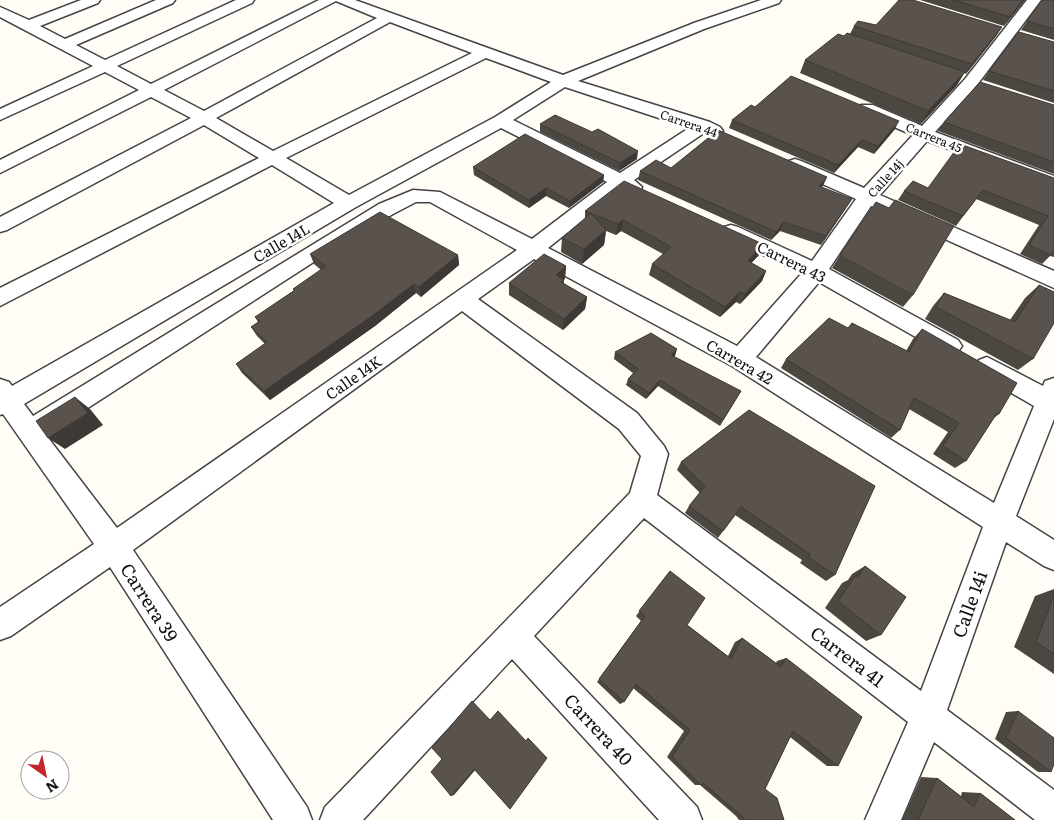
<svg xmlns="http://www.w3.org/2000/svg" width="1054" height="820" viewBox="0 0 1054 820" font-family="Literata,serif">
	<rect width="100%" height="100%" fill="#fffdf5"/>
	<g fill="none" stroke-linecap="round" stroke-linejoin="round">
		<defs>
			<path id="street" d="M81 0H100L98 3 40 26 65 39 156 0H175L173 3 76 45 105 60 236 0H254L252 3 117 66 151 84 319 0H355L563 75 694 23 761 0H781L779 3 704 29 578 81 710 122 720 127 723 131 720 135 714 136 704 133 634 180 642 187 640 191 633 193 622 189 548 248 737 346 802 273 724 237 721 232 724 227 731 225 738 227 812 261 856 199 789 169 786 165 789 161 795 159 801 161 864 188 913 135 861 113 859 109 861 105H873L922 126 965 79 1027 0H1041L977 85 935 132 1054 176V189L927 141 880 195 1054 271V288L871 206 829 269 958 340 962 346 958 352 950 355 942 352 819 282 756 357 994 503 1034 406 979 374 975 367 979 360 987 357 1043 386 1045 381 1054 378V419L1016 516 1054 540V570L1044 566 1006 542 947 710 1054 790V820H1035L934 742 901 820H865L908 722 644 518 534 636 697 807 702 820H659L512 659 363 820H320L325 807 630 493 641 456 619 429 462 311 133 550 307 807 312 820H273L110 567 11 636 0 640V607L94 544 3 414 0 415V379L9 382 12 386 334 203 272 165 0 306V288L259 158 204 125 7 230 0 232V217L191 118 151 97 0 173V160L139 90 105 72 0 120V109L93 66 0 17V7L29 20ZM336 1 377 18 204 111 164 90ZM390 22 472 53 273 151 216 118ZM486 58 551 82 495 117 349 195 286 158ZM565 87 689 128 620 173 513 120ZM501 128 607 182 532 239 440 192 413 190 379 204 33 416 24 404 356 207ZM416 202H430L517 250 117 528 46 435 326 254 393 214ZM534 259 732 366 983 527 921 691 657 495 668 454 664 446 637 413 478 299Z"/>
		</defs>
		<use href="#street" stroke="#444" stroke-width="3"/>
		<use href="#street" fill="#fff" fill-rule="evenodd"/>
	</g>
	<g fill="#4d4742">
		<path d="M920 0H1025L1004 26Z"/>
		<path d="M1054 0V40L1021 30 1027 21Z"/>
		<path d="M876 25 1002 27 996 36 966 74 964 73 957 85 921 124 800 73 805 60 844 36 850 34 854 26Z"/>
		<path d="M1054 42V103L983 80 989 71Z"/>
		<path d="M1054 105V174L938 131 944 122Z"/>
		<path d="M755 107 895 129 874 154 858 147 834 173 729 128 732 120Z"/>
		<path d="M540 124 637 159 619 171 540 132Z"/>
		<path d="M473 167 604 175 603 182 569 208 546 196 529 208 474 175Z"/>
		<path d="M671 168 827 177 821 187 846 208 821 245 780 231 771 240 638 180 640 171Z"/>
		<path d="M1054 178V257L1050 256 1042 264 1020 254 1039 225 976 199 956 226 898 200 904 191 928 188Z"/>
		<path d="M585 211 763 244 759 255 751 263 766 271 762 281 740 304 736 302 720 317 649 275 652 264 663 254 621 231 616 235 606 231 604 245 582 264 561 252 562 238 585 219Z"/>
		<path d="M310 254 458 255 459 265 421 297 416 293 375 326 270 400 242 373 236 364 265 344 257 336 251 327 258 322 255 317 294 291 293 289 321 270 314 264Z"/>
		<path d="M840 255 913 295 903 307 832 268Z"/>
		<path d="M566 266 565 278 564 280 563 283 587 297 585 309 563 330 509 295V283Z"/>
		<path d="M1039 285 1033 359 1018 370 925 319 933 306 944 293 1010 320 1025 298Z"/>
		<path d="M848 328 906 351 913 339 922 329 999 414 994 418 966 461 955 468 933 454 948 432 909 409 900 430 891 438 781 368 786 359Z"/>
		<path d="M615 352 675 356 674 357 741 391 720 426 658 386 646 399 626 385 628 379 633 373 614 359Z"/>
		<path d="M749 410 835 575 826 581 800 563 802 560 735 515 718 538 685 513 689 506 700 493 677 470 681 462Z"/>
		<path d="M865 566 881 635 866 641 825 608 842 583 848 580 852 574Z"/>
		<path d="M670 571 687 625 728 656 735 642 742 638 776 663 777 661 786 658 838 766H827L790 737 765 789 784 820H739L736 816 700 785H695L667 757 684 731 633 688 624 702 620 704 597 682 641 621 636 616Z"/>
		<path d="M1054 589V674L1014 647 1035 596Z"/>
		<path d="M1018 711 1051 772H1038L995 739 1006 712Z"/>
		<path d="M921 777 937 778 961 796 962 792 980 793 1015 820H902Z"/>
	</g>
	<g fill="#3f3936">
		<path d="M1023 0H1025L1004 26 1010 17Z"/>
		<path d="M1002 27 996 36 966 74 972 64Z"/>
		<path d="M965 72 957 85 921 124 928 111Z"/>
		<path d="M899 121 895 129 874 154 878 146Z"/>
		<path d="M862 140 858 147 834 173 838 165Z"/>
		<path d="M638 151 637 159 619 171 620 163Z"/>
		<path d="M604 175 603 182 569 208 570 201Z"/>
		<path d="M827 177 823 186 814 195 819 186Z"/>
		<path d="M546 188V196L529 208V200Z"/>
		<path d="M852 199 846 208 821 245 826 236Z"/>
		<path d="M623 220 621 231 616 235 618 224Z"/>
		<path d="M784 222 780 231 771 240 776 232Z"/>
		<path d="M606 230 604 245 582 264 584 249Z"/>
		<path d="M763 244 759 255 744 271 748 261Z"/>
		<path d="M458 255 459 265 421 297 419 287Z"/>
		<path d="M566 266 565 278 564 280 563 292 556 275Z"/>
		<path d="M766 271 762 281 740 304 745 294Z"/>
		<path d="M414 284 416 293 375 326 270 400 264 391Z"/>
		<path d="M740 292 736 302 720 317 725 307Z"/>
		<path d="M587 297 585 309 563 330 564 319Z"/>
		<path d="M677 349 675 356 669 362 671 355Z"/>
		<path d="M660 380 658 386 646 399 649 393Z"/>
		<path d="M75 397 90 409 103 425 65 449 48 438Z"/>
		<path d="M474 769H476L454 795 451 796Z"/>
	</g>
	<g fill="#5a524d" stroke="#3f3936">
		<path d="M899 0H913L1002 27 972 64 854 26 858 21 876 25Z"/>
		<path d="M954 0H1023L1010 17Z"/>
		<path d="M1042 0H1054V29L1027 21Z"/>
		<path d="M1019 32 1054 42V91L989 71Z"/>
		<path d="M847 33 965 72 928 111 805 60 838 34 844 36Z"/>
		<path d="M791 76 899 121 878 146 862 140 838 165 732 120 751 105 755 107Z"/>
		<path d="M980 82 1054 105V162L944 122Z"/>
		<path d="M555 115 592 132 598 129 638 151 620 163 540 124Z"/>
		<path d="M718 130 827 177 819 186 852 199 826 236 784 222 776 232 640 171 656 160 671 168Z"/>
		<path d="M525 134 604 175 570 201 546 188 529 200 473 167Z"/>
		<path d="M960 144 1054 178V250L1051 255 1029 245 1048 216 983 190 963 216 904 191 913 181 928 188Z"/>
		<path d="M624 181 763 244 748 261 766 271 745 294 740 292 725 307 652 264 671 247 623 220 618 224 585 211Z"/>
		<path d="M895 200 954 226 913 295 840 255 876 202 889 208Z"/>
		<path d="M380 212 458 255 419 287 414 284 372 316 264 391 236 364 267 342 251 327 260 321 255 317 295 290 293 289 326 266 310 254Z"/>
		<path d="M591 213 606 230 584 249 562 238Z"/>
		<path d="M544 254 566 266 556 275 564 280 561 282 587 297 564 319 509 283Z"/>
		<path d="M1039 285 1054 292V323L1033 359 936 307 944 293 1015 322Z"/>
		<path d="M829 318 848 328 852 323 909 352 922 329 1017 383 999 414 997 413 966 461 943 446 959 423 914 398 900 430 786 359Z"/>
		<path d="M651 333 677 349 671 355 741 391 723 420 660 380 649 393 628 379 638 369 615 352Z"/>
		<path d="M75 397 88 413 48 438 36 421Z"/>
		<path d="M749 410 875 486 835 575 808 557 810 554 741 507 723 531 689 506 705 486 681 462Z"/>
		<path d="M865 566 906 597 881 635 838 601 856 575 858 577Z"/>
		<path d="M670 571 705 598 687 625 731 659 742 638 781 667 786 658 862 717 838 766 793 731 765 789 777 798 784 820H745L744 818 703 783 702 786 672 757 690 730 636 684 624 702 599 679 645 616 639 611Z"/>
		<path d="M1054 595V654L1036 642Z"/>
		<path d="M472 701 490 720 498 711 526 741 528 738 547 758 510 809 474 769 451 796 431 772 442 759 432 748Z"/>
		<path d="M1018 711 1054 738V764L1051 772 1006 738Z"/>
		<path d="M937 778 974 807 980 793 1015 820H918Z"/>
	</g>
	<g text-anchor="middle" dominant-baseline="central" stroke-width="5" stroke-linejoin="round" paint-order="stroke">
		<g font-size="12" fill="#111" stroke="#fff">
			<text transform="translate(689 123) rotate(19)">Carrera 44</text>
			<text transform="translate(934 137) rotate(22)">Carrera 45</text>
			<text transform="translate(885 178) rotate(-48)">Calle 14j</text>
		</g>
		<g font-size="15" fill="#111" stroke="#fff">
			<text transform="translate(281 242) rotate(-30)">Calle 14L</text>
			<text transform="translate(792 261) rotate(26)">Carrera 43</text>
			<text transform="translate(740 361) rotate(30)">Carrera 42</text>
			<text transform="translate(353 377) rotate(-35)">Calle 14K</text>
		</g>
		<g font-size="18" fill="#111" stroke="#fff">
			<text transform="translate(150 602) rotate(57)">Carrera 39</text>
			<text transform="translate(969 604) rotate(-70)">Calle 14i</text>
			<text transform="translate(848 656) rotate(37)">Carrera 41</text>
			<text transform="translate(599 729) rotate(47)">Carrera 40</text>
		</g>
	</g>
	<g transform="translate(45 775) rotate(147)"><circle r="24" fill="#ffffff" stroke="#a0a0a0"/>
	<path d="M0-4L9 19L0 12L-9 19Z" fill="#c4262e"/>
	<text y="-8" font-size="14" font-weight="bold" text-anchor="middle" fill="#111111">N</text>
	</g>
</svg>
